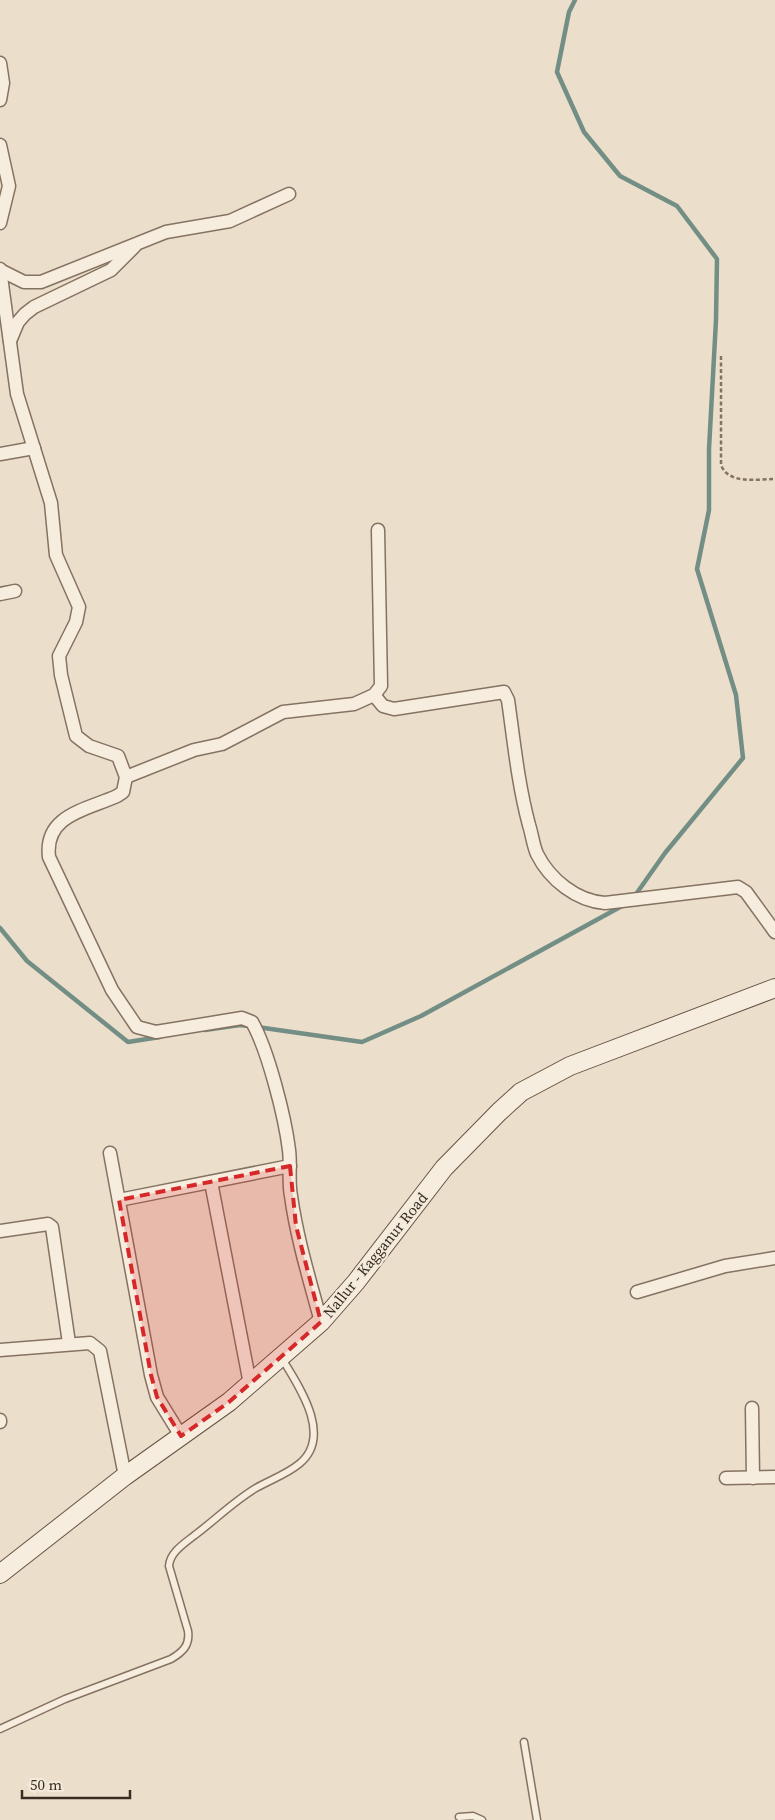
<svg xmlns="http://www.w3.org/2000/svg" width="775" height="1820" viewBox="0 0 775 1820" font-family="'Source Serif 4',serif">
	<rect width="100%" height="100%" fill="#ebdfcc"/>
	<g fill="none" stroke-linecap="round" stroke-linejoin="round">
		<g stroke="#738e85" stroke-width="4.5">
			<path d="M575 0 569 12 557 72 584 132 620 176 677 206 717 259 716 320 709 449V510L697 569 736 695 743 758 665 853 634 897"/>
			<path d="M0 928 27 961 128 1042 160 1037"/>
			<path d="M257 1027 362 1042 421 1016 622 906"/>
			<path d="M205 1030 240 1025 249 1026"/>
		</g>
		<defs>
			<g id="service">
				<path d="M0 1729 65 1699 171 1659C183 1652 190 1645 188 1631L169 1566C170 1552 185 1543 195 1535 215 1520 234 1501 256 1488 270 1480 287 1474 299 1464 334 1436 298 1385 281 1357"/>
				<path d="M524 1742 537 1820"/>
				<path d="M459 1817 473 1816 482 1820"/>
			</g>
			<g id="minor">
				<path d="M0 63 3 83 0 100"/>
				<path d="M0 145 9 186 0 223"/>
				<path d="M0 269 17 394 51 503 56 555 79 607 76 622 59 656 61 675 76 736 89 746 118 756 126 777 123 792 117 796C86 810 44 815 49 857L112 990 137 1027 156 1032 242 1018 252 1022C268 1050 285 1117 289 1150 291 1165 288 1181 291 1196 297 1239 310 1281 321 1322"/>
				<path d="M0 270 24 282H41L166 232 230 221 289 194"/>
				<path d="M10 341 18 322 25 314 34 307 111 270 135 246"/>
				<path d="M0 454 34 448"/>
				<path d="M0 594 15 591"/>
				<path d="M374 695 383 706 394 709 504 692 508 700C514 742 518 784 529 825 532 834 533 845 537 854 550 880 577 901 605 903L738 887 746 892 775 932"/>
				<path d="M126 777 194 750 222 744 283 712 354 704 374 695 381 686 378 530"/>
				<path d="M110 1153 151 1375 157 1397 181 1436"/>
				<path d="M211 1182 250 1384"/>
				<path d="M119 1200 290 1166"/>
				<path d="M0 1231 48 1224 52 1227 69 1343"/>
				<path d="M637 1292 725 1266 775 1258"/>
				<path d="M0 1350 90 1343 100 1351 125 1476"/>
				<path d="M752 1408 753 1478"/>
				<path d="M0 1420V1422"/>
				<path d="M726 1478 775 1477"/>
			</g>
			<path id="secondary" d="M0 1574 125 1476 229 1402 321 1322 356 1282 444 1168 499 1112 521 1092 570 1066 775 988"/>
		</defs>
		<use href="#service" stroke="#867261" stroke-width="9"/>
		<use href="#minor" stroke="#867261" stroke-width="15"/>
		<use href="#secondary" stroke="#685344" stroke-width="20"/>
		<path stroke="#867261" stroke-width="2.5" stroke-dasharray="4 2.5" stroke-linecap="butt" d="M721 356V465C729 485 757 479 775 479"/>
		<use href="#service" stroke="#f6eddf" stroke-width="6"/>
		<use href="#minor" stroke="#f6eddf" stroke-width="12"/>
		<use href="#secondary" stroke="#f6eddf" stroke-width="18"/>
	</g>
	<path fill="#d62828" fill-opacity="0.2" stroke="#d62828" stroke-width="4" stroke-dasharray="10 6" stroke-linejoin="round" d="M290 1166 296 1226 321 1322 229 1402 181 1436 157 1397 151 1375 119 1200Z"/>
	<g text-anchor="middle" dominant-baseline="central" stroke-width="4.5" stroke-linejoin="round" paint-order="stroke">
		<g font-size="15" fill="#382c23" stroke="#f3eadb">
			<text transform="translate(375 1255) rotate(-51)">Nallur - Kagganur Road</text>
		</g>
	</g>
	<path d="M22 1790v8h108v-8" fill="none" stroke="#382c23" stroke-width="2.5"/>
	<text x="30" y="1790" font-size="15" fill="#382c23" stroke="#f3eadb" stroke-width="4" paint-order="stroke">50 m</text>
</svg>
